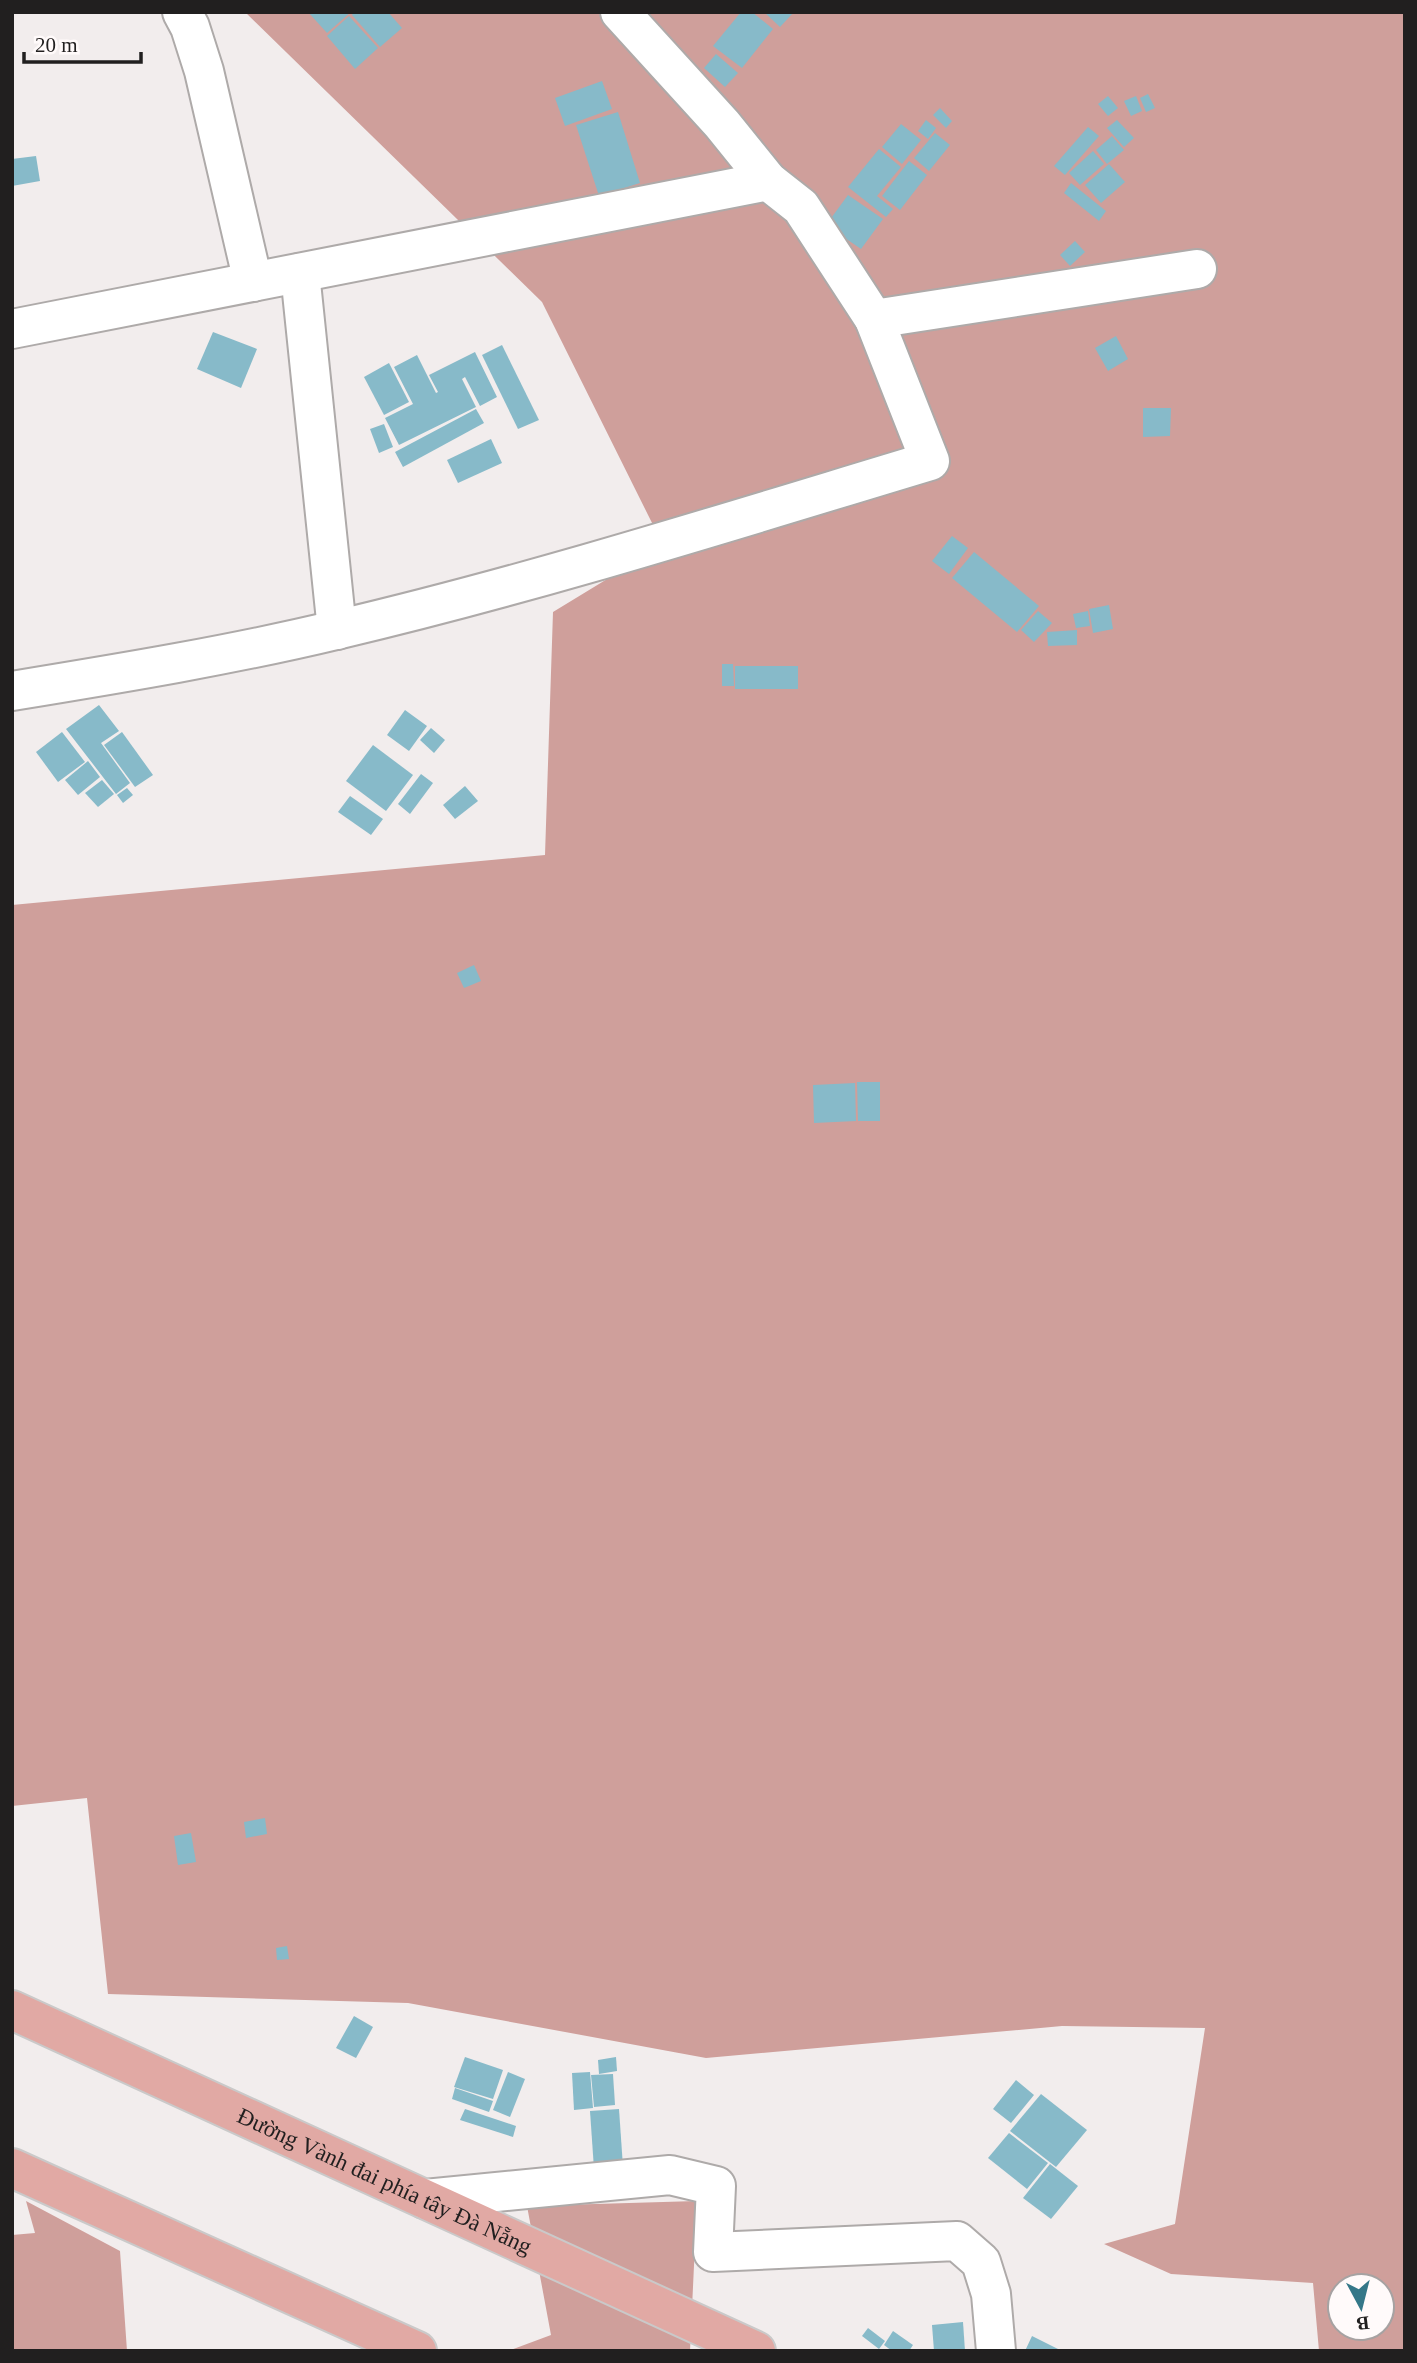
<svg xmlns="http://www.w3.org/2000/svg" width="1417" height="2363" viewBox="0 0 1417 2363" font-family="Georgia,serif">
	<rect width="100%" height="100%" fill="#f2eded"/>
	<g fill="#cf9f9b" fill-rule="evenodd">
		<path d="M245 12H1405V2351H1319L1313 2283 1171 2274 1104 2244 1175 2224 1205 2028 1062 2026 706 2058 408 2003 108 1994 87 1798 12 1806V905L545 855 553 612 663 545 542 302ZM1340 2286H1382V2328H1340Z"/>
		<path d="M26 2201 120 2251 127 2351H12V2235L35 2233Z"/>
		<path d="M697 2201 690 2351H508L551 2335 527 2206Z"/>
	</g>
	<g fill="#87bac9">
		<path d="M308 12H351L327 33Z"/>
		<path d="M354 12H388L402 28 380 47 352 15Z"/>
		<path d="M741 12H752L773 29 742 68 713 46Z"/>
		<path d="M764 12H794L780 27Z"/>
		<path d="M349 16 378 48 355 69 327 36Z"/>
		<path d="M716 54 738 73 725 87 704 68Z"/>
		<path d="M602 81 612 109 565 126 555 98Z"/>
		<path d="M1148 94 1155 108 1146 112 1140 98Z"/>
		<path d="M1108 96 1118 108 1108 116 1098 104Z"/>
		<path d="M1136 96 1142 111 1131 116 1124 101Z"/>
		<path d="M940 108 952 121 946 128 933 115Z"/>
		<path d="M618 112 640 183 599 196 576 125Z"/>
		<path d="M926 120 936 128 928 139 918 131Z"/>
		<path d="M1117 120 1134 138 1124 147 1107 128Z"/>
		<path d="M901 124 921 140 902 164 882 147Z"/>
		<path d="M1088 127 1099 136 1065 175 1054 166Z"/>
		<path d="M935 133 950 145 929 171 914 158Z"/>
		<path d="M1112 136 1124 150 1107 164 1096 150Z"/>
		<path d="M879 149 901 167 877 196 893 209 886 217 848 187Z"/>
		<path d="M1093 151 1104 164 1080 185 1069 173Z"/>
		<path d="M36 156 40 181 12 186V159Z"/>
		<path d="M909 161 927 175 900 210 882 196Z"/>
		<path d="M1109 164 1125 182 1101 203 1085 185Z"/>
		<path d="M1071 183 1106 211 1099 221 1064 193Z"/>
		<path d="M848 195 883 219 861 249 826 225Z"/>
		<path d="M1075 241 1085 252 1070 266 1060 255Z"/>
		<path d="M213 332 257 349 241 388 197 369Z"/>
		<path d="M1116 336 1128 359 1108 371 1095 348Z"/>
		<path d="M502 345 539 420 518 429 482 355Z"/>
		<path d="M475 352 497 397 480 406 465 377 462 379 476 407 399 445 385 418 413 404 394 367 417 355 436 393 438 392 429 375Z"/>
		<path d="M389 363 409 402 384 415 364 377Z"/>
		<path d="M1143 408H1171L1170 436 1143 437Z"/>
		<path d="M476 409 484 423 403 467 395 452Z"/>
		<path d="M384 424 393 447 379 453 370 429Z"/>
		<path d="M491 439 502 463 458 483 447 460Z"/>
		<path d="M952 536 968 548 949 574 932 561Z"/>
		<path d="M974 552 1039 606 1017 632 952 578Z"/>
		<path d="M1109 605 1113 629 1093 633 1089 609Z"/>
		<path d="M1038 611 1052 623 1034 642 1021 630Z"/>
		<path d="M1088 611 1090 626 1076 628 1073 614Z"/>
		<path d="M1077 630V645L1048 646 1047 632Z"/>
		<path d="M722 664H733L734 686H722Z"/>
		<rect x="735" y="666" width="63" height="23"/>
		<path d="M99 705 119 731 101 743 130 783 116 794 66 729Z"/>
		<path d="M405 710 427 726 409 751 387 735Z"/>
		<path d="M431 728 445 740 434 753 420 740Z"/>
		<path d="M62 732 85 762 58 782 36 752Z"/>
		<path d="M122 732 153 775 135 787 104 745Z"/>
		<path d="M373 745 413 775 386 811 346 781Z"/>
		<path d="M88 761 100 777 78 795 65 780Z"/>
		<path d="M421 774 433 783 410 814 398 804Z"/>
		<path d="M102 780 114 794 98 807 85 793Z"/>
		<path d="M465 786 478 801 455 819 443 805Z"/>
		<path d="M127 788 133 795 123 803 117 795Z"/>
		<path d="M350 796 383 819 371 835 338 812Z"/>
		<path d="M474 965 481 981 464 988 457 973Z"/>
		<path d="M857 1082H880V1121H858Z"/>
		<path d="M855 1083 856 1121 814 1123 813 1085Z"/>
		<path d="M265 1818 267 1834 246 1838 244 1822Z"/>
		<path d="M191 1833 196 1862 178 1865 174 1836Z"/>
		<path d="M287 1946 289 1959 277 1960 276 1948Z"/>
		<path d="M354 2016 373 2027 356 2058 336 2048Z"/>
		<path d="M465 2057 503 2070 493 2099 454 2087Z"/>
		<path d="M616 2057 617 2071 599 2074 598 2060Z"/>
		<path d="M508 2072 525 2079 510 2117 493 2110Z"/>
		<path d="M590 2072 593 2108 574 2110 572 2073Z"/>
		<path d="M613 2074 615 2105 594 2107 591 2075Z"/>
		<path d="M1016 2080 1034 2095 1011 2123 993 2109Z"/>
		<path d="M455 2088 493 2101 489 2112 452 2099Z"/>
		<path d="M1041 2094 1087 2130 1056 2167 1010 2131Z"/>
		<path d="M465 2109 516 2126 513 2137 460 2120Z"/>
		<path d="M619 2109 623 2167 594 2169 590 2111Z"/>
		<path d="M1009 2133 1048 2163 1027 2189 988 2158Z"/>
		<path d="M1050 2164 1078 2186 1051 2219 1023 2198Z"/>
		<path d="M963 2322 965 2351H934L932 2325Z"/>
		<path d="M868 2328 885 2341 879 2349 862 2336Z"/>
		<path d="M893 2331 913 2345 909 2351H892L884 2345Z"/>
		<path d="M1032 2336 1062 2351H1025Z"/>
	</g>
	<g fill="none" stroke-linecap="round" stroke-linejoin="round">
		<defs>
			<g id="street">
				<path d="M182 12 190 27 204 71 253 282"/>
				<path d="M300 273 337 630"/>
				<path d="M874 319 1197 269"/>
				<path d="M12 329 768 181"/>
				<path d="M12 691C122 673 232 655 340 629 539 582 734 520 930 461L874 319 801 207 768 181 722 124 620 12"/>
				<path d="M425 2199 670 2175 716 2186 713 2252 957 2241 981 2262 991 2294 996 2351"/>
			</g>
			<g id="primary">
				<path id="s1" d="M12 2010 756 2351"/>
				<path d="M12 2168 417 2351"/>
			</g>
		</defs>
		<use href="#street" stroke="#aeaaa9" stroke-width="42"/>
		<use href="#primary" stroke="#cac9c9" stroke-width="42"/>
		<use href="#street" stroke="#fff" stroke-width="38"/>
		<use href="#primary" stroke="#e1a9a4" stroke-width="38"/>
	</g>
	<g text-anchor="middle" dominant-baseline="central" stroke-width="5" stroke-linejoin="round" paint-order="stroke">
		<g font-size="23" fill="#211f1f" stroke="#fffafa">
			<text stroke="none"><textPath href="#s1" startOffset="410">Đường Vành đai phía tây Đà Nẵng</textPath></text>
		</g>
	</g>
	<rect width="1417" height="2363" fill="none" stroke="#211f1f" stroke-width="28"/>
	<g transform="translate(1361 2307) rotate(173)"><circle r="33" fill="#fffafa" stroke="#a6a2a2" stroke-width="2"/>
	<path d="M0-5L12 26L0 18L-12 26Z" fill="#347788"/>
	<text y="-10" font-size="19" font-weight="bold" text-anchor="middle" fill="#211f1f">B</text>
	</g>
	<path d="M24 52v10h117v-10" fill="none" stroke="#211f1f" stroke-width="3.5"/>
	<text x="35" y="52" font-size="21" fill="#211f1f" stroke="#fffafa" stroke-width="5" paint-order="stroke">20 m</text>
</svg>
